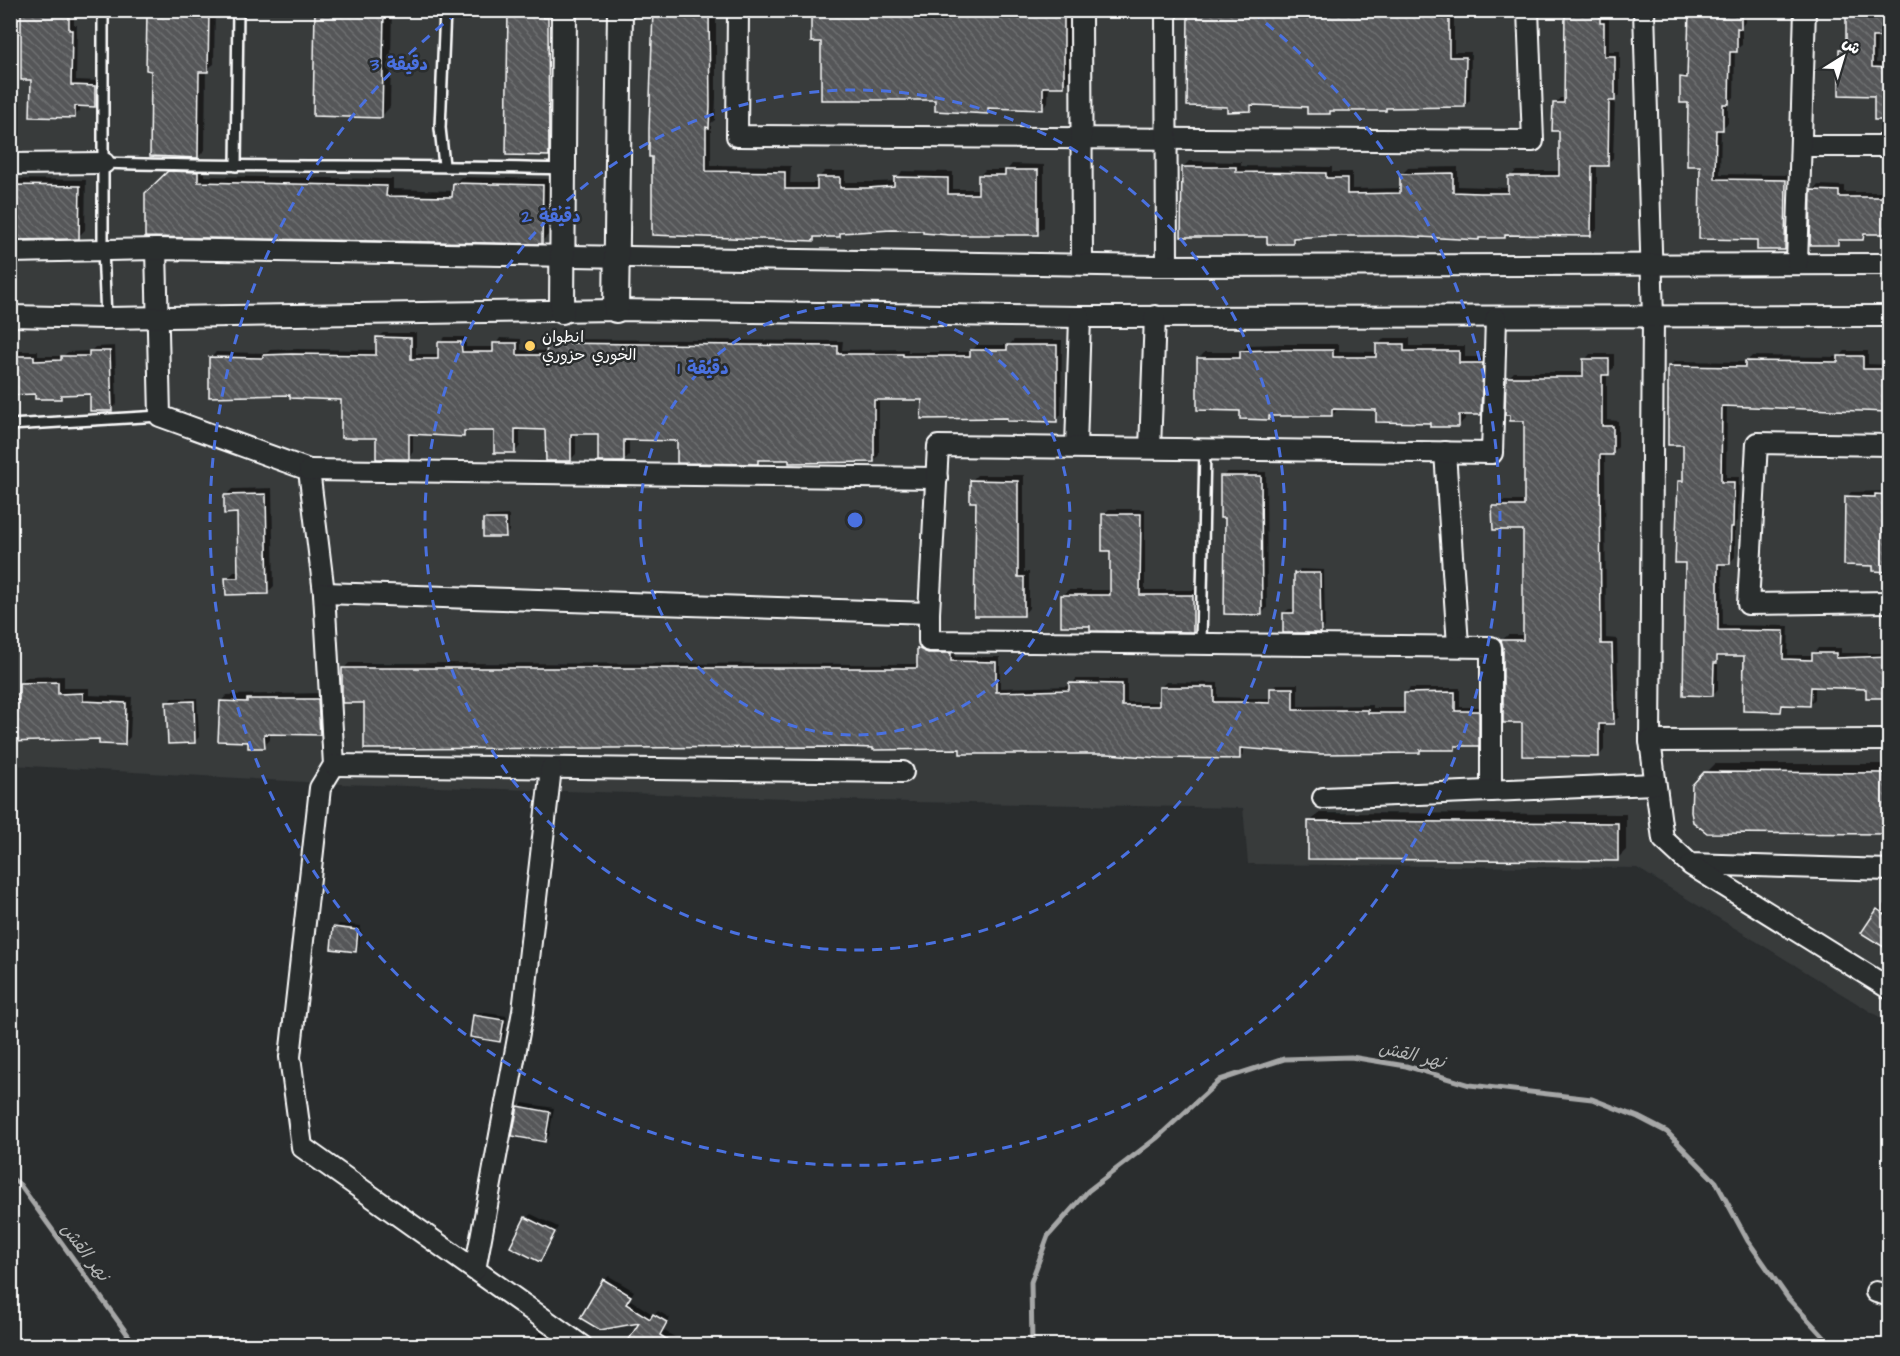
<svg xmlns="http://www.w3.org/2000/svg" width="1900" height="1356" viewBox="0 0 1900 1356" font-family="'Architects Daughter','Playpen Sans Arabic',sans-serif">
	<defs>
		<pattern id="building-back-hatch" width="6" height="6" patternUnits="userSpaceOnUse" patternTransform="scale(1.5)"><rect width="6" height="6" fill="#555758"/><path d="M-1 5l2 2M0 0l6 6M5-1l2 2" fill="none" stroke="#6e7071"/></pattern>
	</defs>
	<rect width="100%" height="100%" fill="#2a2d2e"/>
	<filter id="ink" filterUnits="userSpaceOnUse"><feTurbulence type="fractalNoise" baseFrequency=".0167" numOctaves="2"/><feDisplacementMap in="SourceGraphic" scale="12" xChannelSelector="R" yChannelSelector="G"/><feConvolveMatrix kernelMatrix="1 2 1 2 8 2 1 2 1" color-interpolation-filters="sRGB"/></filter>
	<g filter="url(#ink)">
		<path fill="#373a3b" d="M10 11H1889V1023L1637 868 1248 864 1243 808 910 802 340 784 11 765Z"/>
		<g fill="#0007">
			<path d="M22 10H74V25H77L76 80 100 81V99L94 105H80V111L74 116 33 79Z"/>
			<path d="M149 10H215L214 64 206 70 205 150 198 157 152 69H147Z"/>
			<path d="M317 10H392L390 107 381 117Z"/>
			<path d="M510 10 554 11 555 148 548 155Z"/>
			<path d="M654 10H716V99L715 120 711 123V165L791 166 790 183H818V178L825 171H845V182H876L896 181 902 171 953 172V189H979V176L985 170H1007L1012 164 1044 165V227L1037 233 892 229 844 231 839 236H817L813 239 653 234Z"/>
			<path d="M812 10H1069V80L1064 85H1049L1048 102 1043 108 993 107 987 113H964V110L936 99 822 40Z"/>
			<path d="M1190 10H1454V52H1471L1470 100 1465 106H1389L1386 110 1332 109 1329 112 1309 105 1256 104 1250 110 1228 105Z"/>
			<path d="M1562 10H1606V17H1609V51H1620V94L1615 99 1613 158 1607 164H1597V229L1591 235 1507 234 1505 237 1481 236 1478 239 1400 234 1299 236 1293 242 1268 236 1183 167 1189 161 1241 162V166L1332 167V172H1352V189L1402 188V174L1408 168 1458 167V186L1486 187 1510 188V177L1516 171H1561V130L1554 104 1560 98H1566V17H1561Z"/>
			<path d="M1689 10H1746V21L1742 26V45L1735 50 1734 97 1728 103V123L1721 129 1720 174 1791 175 1790 243 1784 249 1758 239 1702 165 1690 102 1682 78 1687 72Z"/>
			<path d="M1877 35 1876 63H1890V119L1876 94 1841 49 1846 44Z"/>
			<path d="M176 165 204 166V176L393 179V189L454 191V184L461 177 549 179 548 235 541 242 147 194Z"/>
			<path d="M10 179 86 180 85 230 78 237 10 238Z"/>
			<path d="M1818 185 1844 186V192H1890V233H1868L1863 239 1843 238 1838 244 1813 191Z"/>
			<path d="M383 333H416V354H439L440 343 445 337H466V347H494L500 338 521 339V350L548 351V344L553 339 843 341 842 350 908 349V352H971L977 345H1009L1014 340H1062L1061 415 1056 420 1008 417 923 399 879 398V455L873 461 762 458 758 462 678 439 629 438V455L624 460 599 433 576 432V454L570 460 547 428H520V446L515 452 495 430H469L464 435 413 433V452L408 458 378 437 343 398 291 393 211 358 216 352 267 353 270 350 297 349 377 350V338Z"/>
			<path d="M1384 338H1410V346H1465V357H1489L1487 407 1480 414 1465 413V419L1458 426 1377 408H1339L1332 415 1241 418V409L1199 358 1205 352H1241L1248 345 1279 344H1339V351L1378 352V345Z"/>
			<path d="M115 346 117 404 112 409 91 393H65L61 398 37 393H10V355L14 351H38V356H63L68 352 91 351 95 347Z"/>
			<path d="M1845 351H1868V364L1890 365V410L1727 405 1726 477H1739L1738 521 1735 523V557L1730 562H1722L1723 625 1789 626 1788 655H1813L1818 648H1841V653H1890V697L1868 688 1815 685V699L1810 704 1786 705 1781 710 1745 655 1722 654 1718 659V689L1713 694 1687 561 1679 482 1684 476 1685 444 1670 366 1675 361 1746 362 1752 356 1839 357Z"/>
			<path d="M1590 354H1614V368L1607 373V420L1618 421V447L1612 453H1605L1606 638 1617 639 1619 717 1613 722H1604V750L1599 756 1524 722 1502 640 1508 635H1524L1525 528 1494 507 1500 501H1526V419L1508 378 1514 372H1584L1585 360Z"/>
			<path d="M1227 472H1266L1267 608 1262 613 1227 517 1222 477Z"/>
			<path d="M977 475H1024V572H1029V608L1023 615 971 481Z"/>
			<path d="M272 488 274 586 267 593 227 579 234 572H239L238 512 225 496 232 489Z"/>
			<path d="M1890 491V570L1847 497 1851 492Z"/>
			<path d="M1109 509H1145V590H1198V625L1193 630 1092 625 1062 596 1068 590H1112V549L1103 515Z"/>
			<path d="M509 515V531L505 536 484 520 489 516Z"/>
			<path d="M1300 569 1324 570 1325 627 1321 632 1284 613 1289 609H1296V574Z"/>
			<path d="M924 644 956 649 955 657H1000V688L1071 686 1076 679H1127V702H1160V688L1166 682 1218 683V697L1246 698H1272V689L1277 684H1298V706L1373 705V708H1405V694L1410 688H1460V707H1484V739L1478 745H1459L1454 749 1422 748 1419 751 1244 747V753L1239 758 874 746 366 702 344 668 349 663 918 664V649Z"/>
			<path d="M64 676V688H89V695L132 697 130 737 124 743 100 737 19 740 10 743V695H21L20 683 27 677Z"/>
			<path d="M324 693 326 727 320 733H270V740L264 746 249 740 221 701 227 695Z"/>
			<path d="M172 698H197L199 737 195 741 168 703Z"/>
			<path d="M1715 764H1890V832L1694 785Z"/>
			<path d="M1319 813 1626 814V850L1617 859 1310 822Z"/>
			<path d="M1887 901 1890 903V949L1878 910Z"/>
			<path d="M339 924 361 926 359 946 355 951 335 928Z"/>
			<path d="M479 1012 507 1016 504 1036 500 1040 475 1016Z"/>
			<path d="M523 1103 554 1108 549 1136 545 1140 519 1107Z"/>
			<path d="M531 1214 558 1227 540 1260 526 1218Z"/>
			<path d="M609 1276 634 1291 629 1299 654 1315 658 1311 670 1318 663 1330 681 1341 678 1346H632L642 1321 600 1328 604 1280Z"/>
			<path d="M543 1328 565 1342 562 1346H530Z"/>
		</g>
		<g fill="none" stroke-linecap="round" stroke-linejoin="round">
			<g stroke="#a6a7a7" stroke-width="5">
				<path d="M10 1177 20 1185 136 1346"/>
				<path d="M1032 1346 1031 1282 1048 1236 1088 1191 1158 1137 1220 1080 1284 1059 1351 1057 1406 1066 1470 1085 1592 1099 1638 1117 1667 1132 1716 1182 1748 1241 1788 1298 1832 1346"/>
			</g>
		</g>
		<g fill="url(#building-back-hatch)" stroke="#fff" stroke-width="1.5">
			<path d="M21 10H69V30H72L71 85 95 86V107L75 106V118L30 117 31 80H21Z"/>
			<path d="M315 10H384L382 118 313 116Z"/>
			<path d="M508 10H544L543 18H548L549 156 506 155Z"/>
			<path d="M653 10H709L710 106 709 128 706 127V171L785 172V189H817V177H840V188H868L894 186V177L948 178V194H978V175H1005V170H1038V235H950L923 233V231L892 230 840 233V237H814V241L652 235V157H649V129Z"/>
			<path d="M811 10H1064V87H1043V110L988 108V114L935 111V100H821V42H811Z"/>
			<path d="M1188 10H1449V57H1466L1465 107 1386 108V111H1330V114H1307V107L1251 105V111L1227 112V107L1187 106Z"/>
			<path d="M1565 10H1600V23H1604V56H1615V101H1609L1608 166H1592L1591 236 1505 235V238H1479V240L1400 236H1326L1293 238V244H1267V237H1181L1182 167H1236V172L1326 173V178H1347V194L1400 193V174L1453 173V192L1479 193H1508V176H1559V131H1552L1553 103H1564Z"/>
			<path d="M1689 10H1741V29L1737 28V52H1730L1729 104H1723V130H1716L1715 179 1786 180 1785 250H1757V240L1699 239 1700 166H1687L1688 103H1680V77L1687 78Z"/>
			<path d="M1846 10H1890V37H1872V67L1890 68V120H1874V96L1839 95V49H1846Z"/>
			<path d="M147 11 209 12 208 72H199L198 158 150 156 151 71 146 70Z"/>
			<path d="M168 171 198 172V182L387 186 386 196 452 197 453 183 543 185 542 244 145 237V193Z"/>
			<path d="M10 185 80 186 79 239 10 240Z"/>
			<path d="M1811 190 1839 191V197H1890V234H1864L1863 240H1838V245H1810Z"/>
			<path d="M376 337 411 338V359H438V342H461L462 352H493V343H517V355H546L547 343 838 346V354H903V356H970V350H1007V345H1057V422L1007 421V418L921 419 922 400H874V462L789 463V460H758V464L677 463V441L624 440V462H598V434H571V461H546L545 430 515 429V453H494V431H464V437L409 434V459H376V438H341V400L290 398V395L209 397V357L263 358V355L291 354 376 355Z"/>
			<path d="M1376 344H1404V351H1459V363H1483L1481 415H1459V427H1430V423L1376 422V410L1332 409V416H1269V420L1240 419V411L1197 410V358H1240V351L1271 350H1333V357H1376Z"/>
			<path d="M89 351H110L112 411H90V394L61 395V399H35V394L10 395V356H34V361L61 360V356H89Z"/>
			<path d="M1838 356H1863V369H1888V412L1722 406 1721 482H1734L1733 527H1731L1730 564H1718V630L1784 631 1783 659 1812 660V653H1836V658L1890 656V698H1866V689L1811 687 1810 706 1782 705 1781 712 1743 711 1744 656H1717V663H1714L1713 696 1683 695 1685 563H1675L1678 481H1683V445H1668V366L1745 367V361L1838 362Z"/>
			<path d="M1583 359H1609V375H1602V426H1613V455H1600L1601 644H1612L1614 724H1599V757L1522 756V723H1503V647L1501 640H1523V530H1493L1492 506H1524V421H1510V415H1505L1506 377H1583Z"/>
			<path d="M1220 476H1261L1262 615 1224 614 1225 518H1220Z"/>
			<path d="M970 480 1018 481V577H1024V616H974L976 502H970Z"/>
			<path d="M266 494 268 594 226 595 225 578H238L237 513 224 514V495Z"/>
			<path d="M1875 494 1890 495V572L1873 571V566L1844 565 1845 496 1875 497Z"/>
			<path d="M1102 514H1141L1140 595H1193V632L1090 631V626H1061V595H1110V551H1102Z"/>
			<path d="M483 519H505L506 537H483Z"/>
			<path d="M1294 573H1320L1321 633H1283V613H1294Z"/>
			<path d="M917 648 928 653H951V661L996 662V692L1069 690V683L1122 684V706H1159V687H1214V702H1240L1270 703V688H1293V710H1368V713H1404V693L1455 692V711H1479V746H1455V750H1420V753L1321 754 1240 748V759L1159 758 1108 754H960V749L873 750V748L845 747 364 749V703H342V668H917Z"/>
			<path d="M58 682V694L83 693V701L126 703 125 745 99 744V739L10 742V700H19V683Z"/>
			<path d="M247 699H318L320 735 264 734 265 748H248V742L218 741 220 701 247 702Z"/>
			<path d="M194 701 195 743 168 744 166 702Z"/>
			<path d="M1704 772 1890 773V834L1707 833 1693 822 1691 812 1692 785Z"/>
			<path d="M1308 821 1618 823V861L1308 859Z"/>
			<path d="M1877 909 1890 918V951L1861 933Z"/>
			<path d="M333 927 358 930 356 952 331 949Z"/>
			<path d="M473 1015 504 1020 500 1042 470 1037Z"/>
			<path d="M518 1106 550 1112 545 1142 512 1136Z"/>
			<path d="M525 1217 555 1232 540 1262 510 1247Z"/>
			<path d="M603 1279 631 1296 626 1304 650 1319 653 1314 667 1322 660 1335 677 1346H625L639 1323 600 1330 580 1318Z"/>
		</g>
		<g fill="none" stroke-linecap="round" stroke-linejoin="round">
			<defs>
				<g id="service">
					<path d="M103 10V250L106 318"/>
					<path d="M104 163C256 168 409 164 562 169"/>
					<path d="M444 165 440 128 445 10"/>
					<path d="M236 166 238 10"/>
					<path d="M10 425 160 416"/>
					<path d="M1201 643 1205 449"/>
				</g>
				<g id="minor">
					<path d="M738 10 737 136 1533 141 1528 10"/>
					<path d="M1081 10 1082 264"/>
					<path d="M1166 10 1167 266"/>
					<path d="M1644 10 1653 318 1650 741"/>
					<path d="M1801 146H1890"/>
					<path d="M10 164 104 163"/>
					<path d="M156 249 160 416 309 470 324 593 334 765 320 788 290 1057 302 1147 582 1346"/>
					<path d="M10 252 156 249 1157 266 1890 264"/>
					<path d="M1797 264 1805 10"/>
					<path d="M10 316 106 318 616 310 1080 317 1890 316"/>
					<path d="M1890 445 1757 443 1748 604 1890 602"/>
					<path d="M1076 447 1080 317"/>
					<path d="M1150 448 1155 316"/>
					<path d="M1445 452 1458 645"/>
					<path d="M309 470 937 478"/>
					<path d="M324 593 929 613"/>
					<path d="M1890 740 1650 741 1663 839 1690 864 1890 870"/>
					<path d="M334 765 903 772"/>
					<path d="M1491 791V647L929 641V613L938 446 1492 453 1496 318"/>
					<path d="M1323 798 1654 784"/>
					<path d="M1691 865 1890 989"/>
					<path d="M475 1270 523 1011 551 768"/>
					<path d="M1876 1292 1890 1296"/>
				</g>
				<g id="tertiary">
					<path d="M616 310 620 10"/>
					<path d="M562 311 564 10"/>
				</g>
			</defs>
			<use href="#service" stroke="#fff" stroke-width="14"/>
			<use href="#minor" stroke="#fff" stroke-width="24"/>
			<use href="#tertiary" stroke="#fff" stroke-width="28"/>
			<use href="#service" stroke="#2a2d2e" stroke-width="9"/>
			<use href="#minor" stroke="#2a2d2e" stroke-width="20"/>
			<use href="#tertiary" stroke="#2a2d2e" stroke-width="24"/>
		</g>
	</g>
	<g fill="none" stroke="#4a71e0" stroke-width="3" stroke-dasharray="10 8">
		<circle cx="855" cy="520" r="215"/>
		<circle cx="855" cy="520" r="430"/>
		<path d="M1252 12A645 645 0 1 1 458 12"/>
	</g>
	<circle fill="#ffd166" stroke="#2a2d2e" stroke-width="2" cx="530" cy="346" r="6"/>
	<g text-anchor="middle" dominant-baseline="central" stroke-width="5" stroke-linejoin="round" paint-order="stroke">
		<g font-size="16" fill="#fff" stroke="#2a2d2e" text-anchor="start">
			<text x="542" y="337">انطوان<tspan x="542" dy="18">الخوري حزوري</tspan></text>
		</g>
		<g font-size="18" font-style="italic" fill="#b4b6b6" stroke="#2a2d2e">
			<text transform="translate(1412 1055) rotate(13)">نهر القش</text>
			<text transform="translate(85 1252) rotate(53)">نهر القش</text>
		</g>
	</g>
	<circle cx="855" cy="520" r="9" fill="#4a71e0" stroke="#2a2d2e" stroke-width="3"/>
	<g font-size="18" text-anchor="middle" font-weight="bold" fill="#4a71e0" stroke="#2a2d2e" stroke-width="5" stroke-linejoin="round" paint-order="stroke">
		<text x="399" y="70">3 دقيقة</text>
		<text x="551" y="222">2 دقيقة</text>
		<text x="703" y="374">1 دقيقة</text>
	</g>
	<rect width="1900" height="1356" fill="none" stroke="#2a2d2e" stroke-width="36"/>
	<rect x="18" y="18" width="1864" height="1320" fill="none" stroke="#fff" stroke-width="2" filter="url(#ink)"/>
	<g transform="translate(1843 57) rotate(37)" stroke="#2a2d2e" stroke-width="4.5" paint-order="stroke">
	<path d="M0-4.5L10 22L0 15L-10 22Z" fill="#ffffff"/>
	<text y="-9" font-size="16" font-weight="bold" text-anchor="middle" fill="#ffffff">ش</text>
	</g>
</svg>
